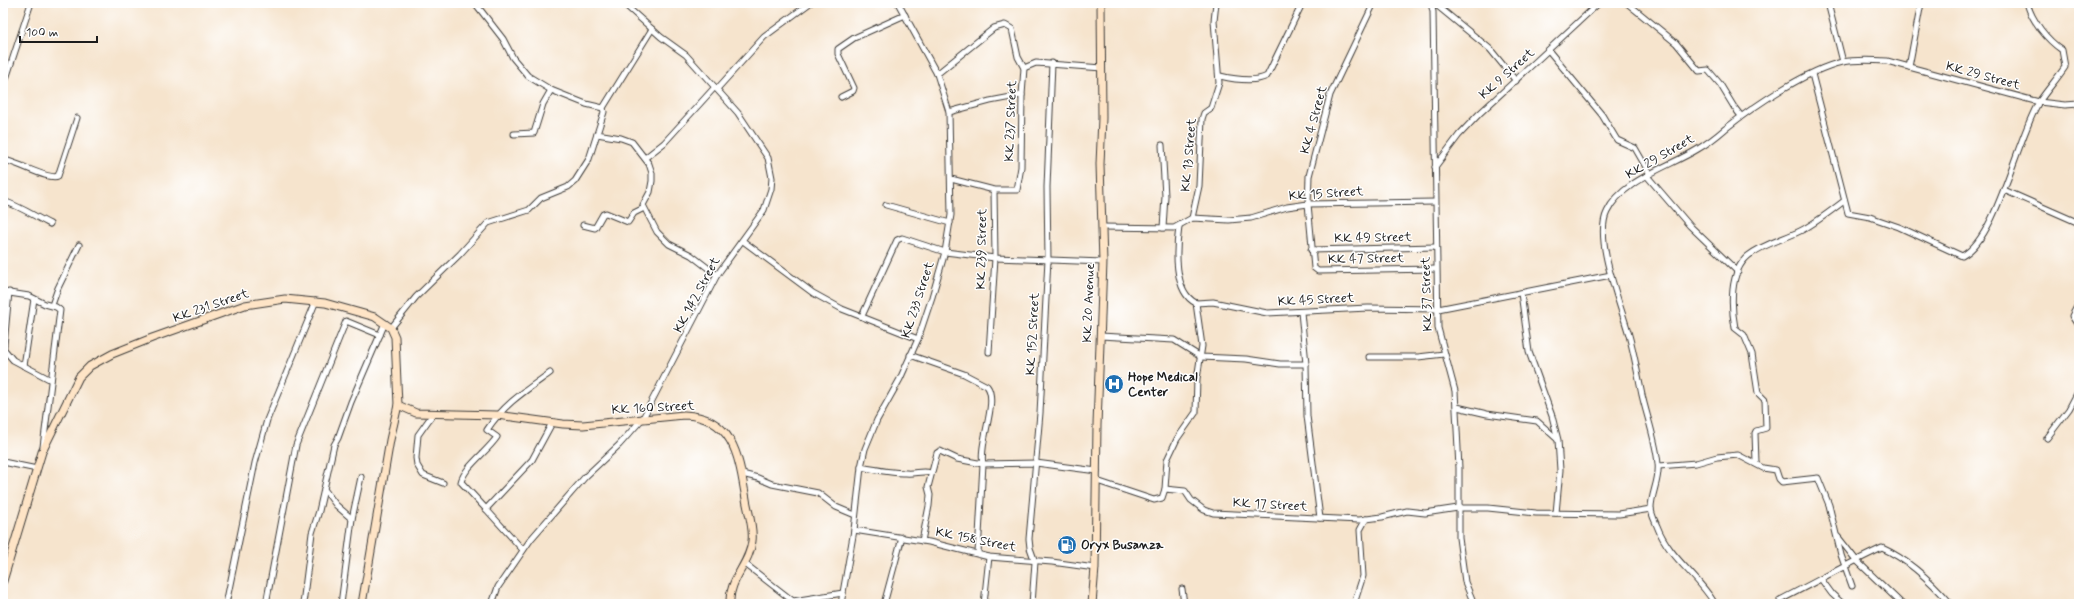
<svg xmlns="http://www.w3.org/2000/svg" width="2082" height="607" viewBox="0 0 2082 607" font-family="Mynerve,sans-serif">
	<rect width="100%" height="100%" fill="#fff"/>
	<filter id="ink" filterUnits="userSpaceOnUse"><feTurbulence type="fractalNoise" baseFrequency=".025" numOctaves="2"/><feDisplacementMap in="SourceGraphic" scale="8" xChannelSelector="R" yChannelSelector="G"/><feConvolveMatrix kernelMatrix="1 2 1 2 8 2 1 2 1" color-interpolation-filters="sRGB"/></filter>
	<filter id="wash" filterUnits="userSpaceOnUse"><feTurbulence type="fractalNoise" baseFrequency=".012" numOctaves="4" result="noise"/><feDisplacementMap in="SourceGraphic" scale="16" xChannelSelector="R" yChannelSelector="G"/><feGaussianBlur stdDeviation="0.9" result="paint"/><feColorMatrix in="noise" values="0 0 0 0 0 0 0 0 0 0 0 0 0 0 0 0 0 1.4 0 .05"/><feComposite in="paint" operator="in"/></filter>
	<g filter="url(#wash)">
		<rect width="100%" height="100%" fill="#f6e4cd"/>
	</g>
	<g filter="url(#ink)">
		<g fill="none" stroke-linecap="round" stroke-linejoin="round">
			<defs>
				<g id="street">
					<path d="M475 3 503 39 513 58 528 76 551 90 586 104 603 108"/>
					<path d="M1374 3 1330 95 1309 176 1308 204 1314 268 1318 271 1436 269"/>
					<path d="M1431 3 1433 12 1438 328 1455 391 1459 468V538L1465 582 1474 604"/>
					<path d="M1434 3 1490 49 1516 81"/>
					<path d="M1627 3 1676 43 1699 71 1708 70 1720 84 1734 107 1741 116"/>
					<path d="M1828 3 1843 62"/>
					<path d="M1549 51 1602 115 1617 140 1635 148 1650 174"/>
					<path d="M1909 67 1921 3"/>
					<path d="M1024 68 1036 63 1102 68"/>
					<path d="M937 74 994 28 1005 25 1012 29 1018 57 1024 68 1022 95 1021 167 1017 190H994"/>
					<path d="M1812 74 1848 213 1870 217 1899 227 1962 256C1997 239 2017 137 2039 102 2047 90 2057 79 2065 67L2062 50C2047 40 2032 21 2027 3"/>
					<path d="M1220 76C1233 79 1254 83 1267 76L1301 6"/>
					<path d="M3 88 31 3"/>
					<path d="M717 89 764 37 810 3"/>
					<path d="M841 97 853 91 854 88 838 54V49L854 38 905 15"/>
					<path d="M949 112 990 101 1022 95"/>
					<path d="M514 134 534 133 543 104 551 90"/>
					<path d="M597 134 621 138 632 142 649 164 652 173V181L650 192 643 205 657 232 669 244 691 255 717 275"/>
					<path d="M1162 145 1165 196 1163 228"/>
					<path d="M645 158 664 143 715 87"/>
					<path d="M3 160C16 161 49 181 58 176L77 118"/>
					<path d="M1435 167 1459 135 1479 114 1599 3"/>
					<path d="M1647 176 1690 226 1738 272"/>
					<path d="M951 179 994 190 995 258 989 352"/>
					<path d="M2004 190 2079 223"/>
					<path d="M3 201C20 206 34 216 50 224"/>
					<path d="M886 205 950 223"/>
					<path d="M1192 218 1199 186 1202 119 1204 113 1211 108 1219 83 1214 21 1216 3"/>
					<path d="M583 225 595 228 603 214 606 213 628 222 634 213 644 208"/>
					<path d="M1102 227 1174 228 1192 218 1229 220 1251 218 1287 207 1308 204 1435 202"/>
					<path d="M743 241 813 293 842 309 918 339"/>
					<path d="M1311 250 1436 247"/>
					<path d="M3 292 29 296 45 304 56 307 60 310 43 447"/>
					<path d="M1521 293 1529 352 1552 416 1558 440 1560 470 1556 513"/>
					<path d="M1196 303 1213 302 1267 313 1368 308 1438 309 1611 275"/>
					<path d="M2079 303 2072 316 2079 327"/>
					<path d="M52 305 58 288 79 245"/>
					<path d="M1301 312 1306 364 1307 416 1320 518"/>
					<path d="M862 316 897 240 902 238 945 252 995 258 1103 262"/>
					<path d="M391 328 416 297 460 254 488 223 529 210 541 198 568 187 575 181 589 159 604 112 603 108 652 29"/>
					<path d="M1100 336 1174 340 1201 357 1246 359 1280 364H1306"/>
					<path d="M3 348 13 360 51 380"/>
					<path d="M910 355 964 374 987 386C999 401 978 444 983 464L957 459 940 451 937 453 928 487 930 495 929 506 922 541"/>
					<path d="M3 356 9 292"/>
					<path d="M1369 357H1418L1444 354"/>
					<path d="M24 366 34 299"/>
					<path d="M1457 407 1487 414 1537 421 1557 439"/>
					<path d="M433 414 418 435 416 458 417 465 423 475 443 483"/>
					<path d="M2047 438 2069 409 2079 390"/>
					<path d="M3 462 37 469"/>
					<path d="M1756 463 1755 433 1756 431 1766 428 1765 400 1758 393 1752 354 1744 335 1735 328C1731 307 1729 272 1748 256 1764 243 1786 239 1804 229 1818 221 1831 211 1844 201"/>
					<path d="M1659 466 1696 463 1717 457 1738 455 1763 468 1776 470 1779 479 1782 482 1818 478 1829 505 1841 555 1852 586"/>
					<path d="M861 467C876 470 891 473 906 473 915 474 922 470 931 473"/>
					<path d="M742 474 758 478 772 484 818 493 836 507 855 515"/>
					<path d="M1097 481 1154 500 1162 498 1165 489 1185 491 1191 500 1204 510 1213 513 1359 520 1382 517 1407 511 1425 513 1458 508H1488L1536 513 1619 514 1651 509"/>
					<path d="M324 489 336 505 352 519 341 604"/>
					<path d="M1165 489 1167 460 1177 439 1196 412 1197 379 1202 346 1196 303C1173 292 1176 248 1179 227"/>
					<path d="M486 509 461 482C465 466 487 452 497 437L487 430C504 404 525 391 550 373"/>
					<path d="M352 519 361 477"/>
					<path d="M854 530 929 542 989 557 1052 562 1095 568"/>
					<path d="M1838 537 1856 560 1902 604"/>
					<path d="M523 550 486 509 532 460 552 423"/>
					<path d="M978 553 983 464 1036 463 1097 471"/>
					<path d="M744 563 793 601 843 593"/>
					<path d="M1821 579 1832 594 1843 604"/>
					<path d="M1182 589 1184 604"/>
					<path d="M1780 600C1814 583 1847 564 1882 548 1909 560 1932 582 1951 604"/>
					<path d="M226 604 255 463 267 420 316 301"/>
					<path d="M266 604 296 445 346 321 380 335"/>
					<path d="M303 604 312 533 319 511 334 445 338 438 351 402 385 323"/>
					<path d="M492 604 498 587 531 539 585 477 619 445 643 418 717 275 764 210 771 189 772 178 768 158 738 113 686 55 661 37 623 3"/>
					<path d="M841 604 854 530 861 467 865 449 877 420 900 379 918 339 932 297 945 252 951 215 949 112 937 74 898 3"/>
					<path d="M884 604 902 537"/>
					<path d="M984 604 989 557"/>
					<path d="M1032 604 1035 562 1030 548 1029 539 1040 413 1048 260 1047 187 1052 63"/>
					<path d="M1354 604 1363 576 1360 530 1366 519"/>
					<path d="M1715 604C1698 575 1669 558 1657 526 1655 521 1651 514 1651 508 1651 494 1660 479 1658 464 1656 441 1647 417 1642 395 1638 376 1635 358 1630 339 1623 310 1593 240 1607 212 1622 180 1669 167 1698 149 1708 143 1717 136 1725 129 1754 106 1807 70 1842 62 1857 59 1872 60 1887 61L2039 102 2065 105 2079 104"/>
				</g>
				<g id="secondary">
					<path d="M398 405 416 413 497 415 563 424 583 425 684 415C735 417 739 459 746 499 748 512 754 528 752 541 750 564 728 580 730 604"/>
					<path d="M3 581 42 452 79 377 90 366 112 354 152 338 245 305 285 299 325 303 375 317 391 328 395 337 398 405 390 440 362 604"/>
					<path d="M1092 604 1095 568 1097 425 1103 262 1100 164 1102 118 1101 3"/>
				</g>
			</defs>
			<use href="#street" stroke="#3d3a37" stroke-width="7"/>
			<use href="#secondary" stroke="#3d3a37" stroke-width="9"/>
			<use href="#street" stroke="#fff" stroke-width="5"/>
			<use href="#secondary" stroke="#fee4c6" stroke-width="7"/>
		</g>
	</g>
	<defs>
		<symbol id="hospital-disc" viewBox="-11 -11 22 22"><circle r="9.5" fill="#1f6fb2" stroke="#fff"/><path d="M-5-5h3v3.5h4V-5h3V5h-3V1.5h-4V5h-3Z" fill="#fff"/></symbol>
		<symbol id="fuel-disc" viewBox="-11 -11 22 22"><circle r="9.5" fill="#1f6fb2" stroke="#fff"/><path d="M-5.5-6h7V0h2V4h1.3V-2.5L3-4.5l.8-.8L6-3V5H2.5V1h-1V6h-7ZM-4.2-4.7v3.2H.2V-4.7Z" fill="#fff"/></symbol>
	</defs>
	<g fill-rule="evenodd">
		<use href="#hospital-disc" x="1103" y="373" width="22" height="22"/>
		<use href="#fuel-disc" x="1056" y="534" width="22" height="22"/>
	</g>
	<g text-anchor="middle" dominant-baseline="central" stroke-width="3" stroke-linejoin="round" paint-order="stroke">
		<g font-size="13" fill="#1c1c1c" stroke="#fff">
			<text transform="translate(1507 74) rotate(-42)">KK 9 Street</text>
			<text transform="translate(1983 76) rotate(15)">KK 29 Street</text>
			<text transform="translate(1314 120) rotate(-75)">KK 4 Street</text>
			<text transform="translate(1011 121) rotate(-88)">KK 237 Street</text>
			<text transform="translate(1189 155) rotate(-85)">KK 13 Street</text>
			<text transform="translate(1660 157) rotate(-30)">KK 29 Street</text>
			<text transform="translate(1326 194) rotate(-4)">KK 15 Street</text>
			<text transform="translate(1373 238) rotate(-1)">KK 49 Street</text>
			<text transform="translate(982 249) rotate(-89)">KK 239 Street</text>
			<text transform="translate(1366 259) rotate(-1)">KK 47 Street</text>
			<text transform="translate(1427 294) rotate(-92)">KK 37 Street</text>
			<text transform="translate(697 295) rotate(-62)">KK 142 Street</text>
			<text transform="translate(918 300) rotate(-72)">KK 233 Street</text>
			<text transform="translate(1316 300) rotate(-3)">KK 45 Street</text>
			<text transform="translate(1089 303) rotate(-88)">KK 20 Avenue</text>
			<text transform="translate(211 306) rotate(-19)">KK 231 Street</text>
			<text transform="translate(1033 334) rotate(-87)">KK 152 Street</text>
			<text transform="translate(653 408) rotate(-3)">KK 160 Street</text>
			<text transform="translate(1270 505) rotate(3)">KK 17 Street</text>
			<text transform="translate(976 540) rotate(11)">KK 158 Street</text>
		</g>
		<g font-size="13" font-weight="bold" fill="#1c1c1c" stroke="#fff" text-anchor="start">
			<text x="1128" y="377">Hope Medical<tspan x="1128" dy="15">Center</tspan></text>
			<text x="1081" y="545">Oryx Busanza</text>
		</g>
	</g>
	<rect width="2082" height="607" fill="none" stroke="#fff" stroke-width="16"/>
	<path d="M20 36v6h77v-6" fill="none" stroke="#1c1c1c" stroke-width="2"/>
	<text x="26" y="36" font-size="12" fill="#1c1c1c" stroke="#ffffff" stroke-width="3" paint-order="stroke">100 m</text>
</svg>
